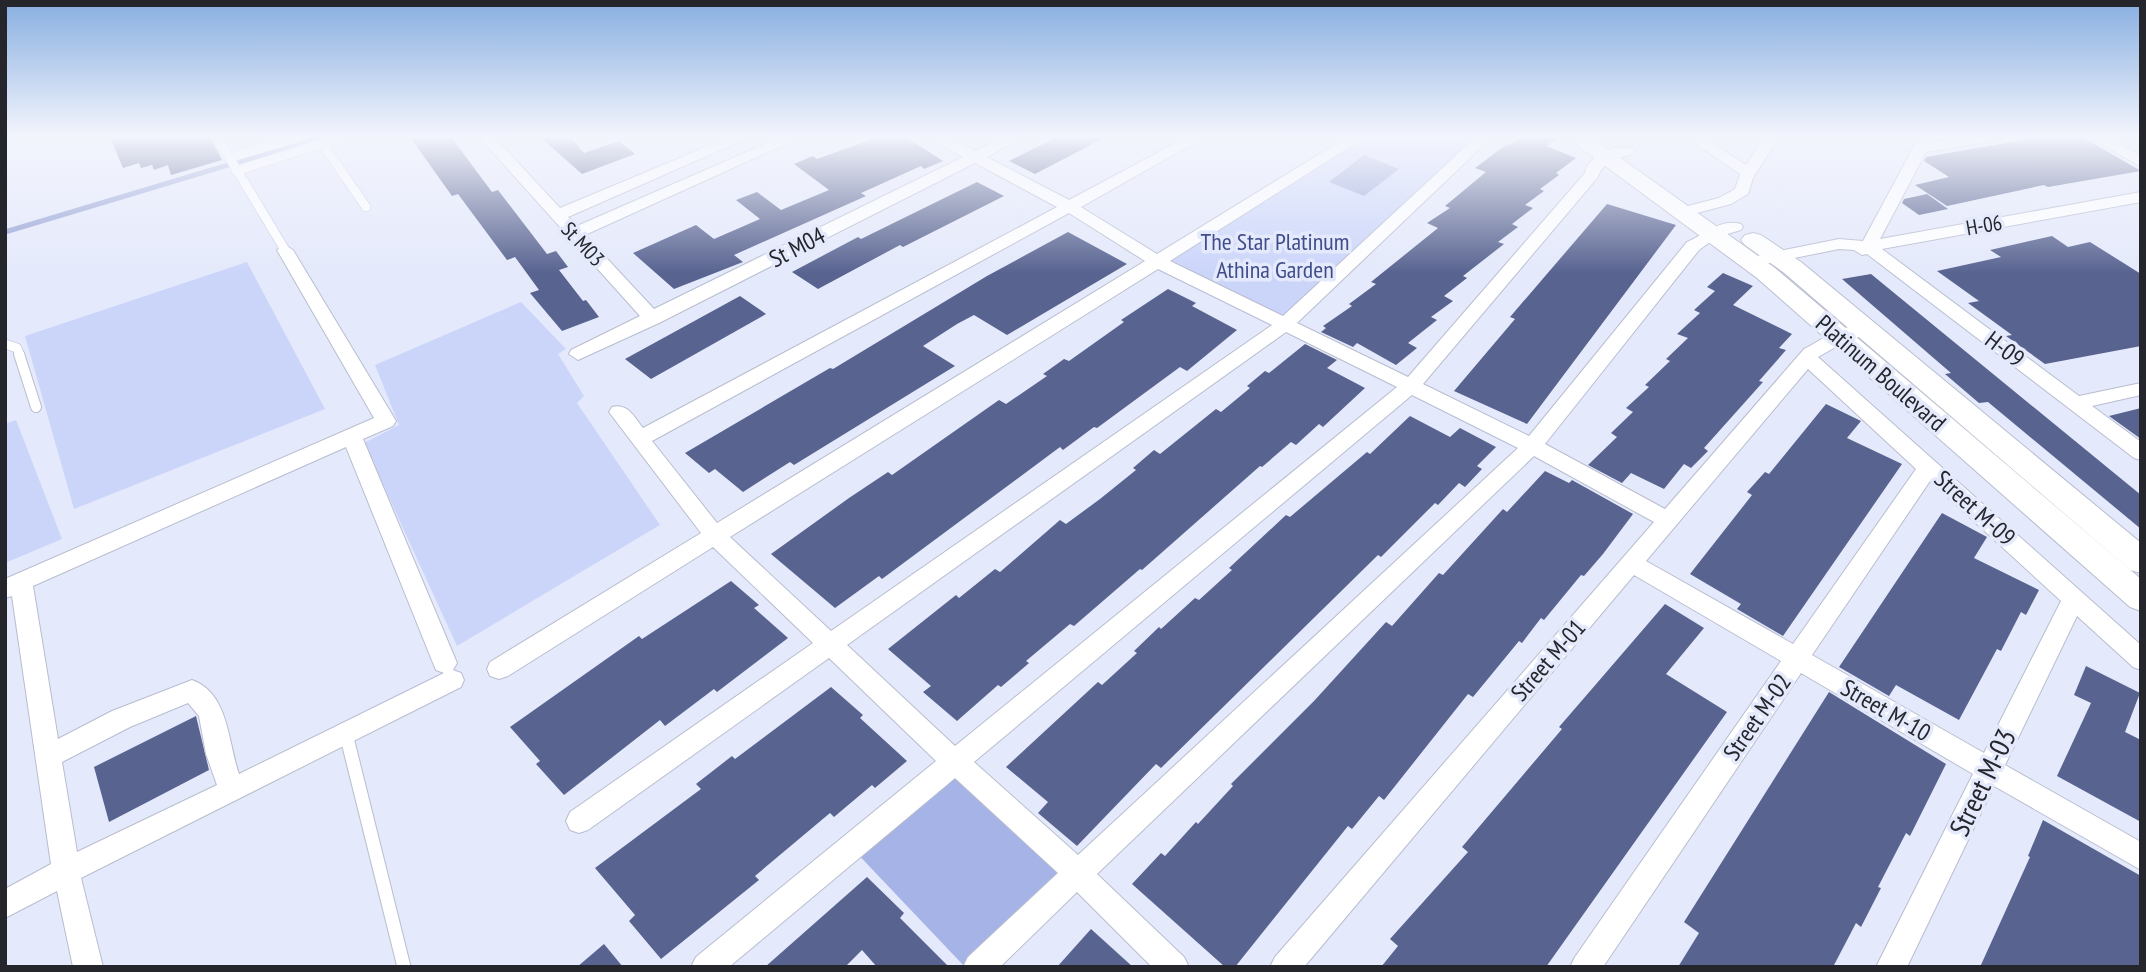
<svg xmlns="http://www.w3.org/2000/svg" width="2146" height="972" viewBox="0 0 2146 972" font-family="'PT Sans Narrow',sans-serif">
	<rect width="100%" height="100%" fill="#e4e9fb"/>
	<g fill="#cbd5fa">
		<path d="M1358 137H1485L1286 324 1156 261Z"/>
		<path d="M247 262 325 409 74 509 25 336Z"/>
		<path d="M521 302 566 349 558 354 584 396 577 403 660 525 457 646 364 443 399 425 375 365Z"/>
		<path d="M16 420 62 539 5 563V424Z"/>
	</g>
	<path fill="#a6b3e6" d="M955 762 1078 873 965 967 851 847Z"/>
	<path fill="#97a4d5" d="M1364 155 1399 169 1364 196 1329 182Z"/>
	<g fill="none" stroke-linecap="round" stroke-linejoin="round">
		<path stroke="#97a4d5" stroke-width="5" d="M5 232 321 137"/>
	</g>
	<g fill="#586390">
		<path d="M110 137H210L222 160 171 175 168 165 154 170 152 165 141 168 139 163 123 168Z"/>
		<path d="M410 137H451L492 192 498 190 547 254 556 251 568 267 559 270 583 301 586 300 599 317 562 331 530 293 539 290 515 257 507 260 458 194 452 196Z"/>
		<path d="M540 137H570L584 153 619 141 635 154 582 174Z"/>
		<path d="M878 137H906L943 161 924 169 921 166 861 193 866 196 734 255 743 262 674 289 633 253 696 225 714 239 760 219 736 200 757 192 781 210 829 190 794 164 813 156 817 159Z"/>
		<path d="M1057 137H1106L1035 174 1009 161Z"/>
		<path d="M1522 137H1560L1546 146 1576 158 1556 173 1559 175 1540 189 1544 191 1525 205 1533 208 1512 224 1518 227 1498 242 1504 244 1463 276 1467 278 1444 296 1453 301 1431 317 1437 320 1408 343 1417 348 1396 365 1357 343 1353 347 1321 332 1326 328 1323 326 1352 306 1349 304 1376 284 1371 282 1438 228 1427 223 1450 208 1445 206 1486 172 1475 168 1507 144 1510 145Z"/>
		<path d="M2039 137H2082L2141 171 2048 187 2044 185 1947 206 1915 185 1949 177 1924 161 1926 157Z"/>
		<path d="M977 182 1004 196 903 247 900 245 818 289 792 272 858 237 861 239Z"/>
		<path d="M1927 194 1948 209 1919 215 1902 203 1904 199Z"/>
		<path d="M1607 204 1676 225 1527 424 1454 391 1515 319 1510 317Z"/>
		<path d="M1068 232 1127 264 1007 335 974 315 957 324 923 346 955 366 794 465 790 462 743 492 715 469 709 473 685 453 830 368 833 369 987 276Z"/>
		<path d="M2052 236 2068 247 2090 242 2141 274V346L2045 364 2006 336 2012 335 1968 303 1979 301 1937 271 2001 257 1990 250Z"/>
		<path d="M1723 273 1753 286 1733 305 1792 334 1779 348 1786 350 1759 381 1763 382 1704 448 1708 451 1691 468 1684 464 1664 489 1631 473 1622 483 1588 465 1617 437 1611 433 1633 412 1626 408 1649 387 1645 385 1670 361 1666 359 1688 338 1677 334 1700 313 1694 310 1715 291 1707 287Z"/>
		<path d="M1871 274 2141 495V529L1988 402 1979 403 1945 374 1951 373 1842 279Z"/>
		<path d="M1168 289 1196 303 1192 306 1237 330 1187 371 1180 367 1097 428 1094 427 1063 450 1060 447 882 579 879 576 835 608 771 554 849 498 888 472 892 475 999 400 1006 404 1047 376 1043 374 1064 359 1069 361 1124 322 1121 320Z"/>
		<path d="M740 296 766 314 651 379 625 359Z"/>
		<path d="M1305 344 1337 360 1327 368 1365 388 1323 427 1319 424 1296 445 1291 442 1262 467 1260 466 1142 570 1140 569 1074 626 1070 624 1026 661 1029 663 1001 687 998 685 957 721 923 692 931 686 888 649 956 595 959 598 995 569 1000 572 1060 520 1066 524 1100 499 1136 470 1133 468 1154 450 1160 454 1216 409 1221 412 1250 388 1247 386 1265 371 1269 373Z"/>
		<path d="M1826 404 1861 421 1847 438 1902 464 1783 636 1737 609 1741 604 1690 574 1752 495 1747 492 1765 472 1769 474Z"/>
		<path d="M2141 408V439L2109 416Z"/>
		<path d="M1410 416 1450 437 1460 428 1496 447 1477 466 1482 469 1465 487 1459 483 1438 505 1435 503 1381 557 1378 555 1161 768 1156 764 1077 846 1038 813 1048 802 1006 767 1098 682 1102 685 1137 653 1134 651 1159 627 1161 629 1195 598 1199 600 1232 570 1229 568 1286 515 1290 517 1367 452 1370 454Z"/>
		<path d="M1545 471 1569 483 1572 480 1633 514 1603 554 1584 576 1581 575 1544 620 1541 618 1522 643 1519 641 1473 697 1468 694 1384 800 1379 796 1352 829 1348 826 1235 967H1225L1132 884 1161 853 1165 856 1196 822 1198 824 1233 786 1231 784 1314 701 1386 622 1392 626 1439 573 1443 575 1503 509 1507 512Z"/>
		<path d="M1942 513 1987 537 1974 558 2039 590 2026 615 2021 612 2001 651 1997 649 1959 720 1896 685 1889 696 1839 667Z"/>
		<path d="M731 581 759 605 754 608 788 638 717 692 714 689 665 726 660 720 564 795 536 764 540 761 510 727 639 636 642 639Z"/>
		<path d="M1665 604 1704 628 1666 674 1727 712 1546 967H1381L1398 946 1390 939 1468 852 1462 847 1562 729 1559 727 1591 690Z"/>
		<path d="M2086 666 2140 693 2125 732 2141 740V822L2057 776 2091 703 2074 695Z"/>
		<path d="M831 687 863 715 860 718 907 761 875 788 872 785 834 817 830 813 755 876 759 880 661 959 629 921 635 915 595 868 701 789 696 784 732 756 735 759Z"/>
		<path d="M1829 692 1946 764 1910 836 1906 833 1878 887 1881 888 1861 927 1856 923 1833 967H1678L1699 933 1684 922Z"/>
		<path d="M196 716 209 770 109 822 94 767Z"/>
		<path d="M2043 820 2141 876V967H1980L2030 857 2028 856Z"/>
		<path d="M867 877 904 913 900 918 949 967H877L862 950 845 967H765Z"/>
		<path d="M1091 929 1133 967H1057Z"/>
		<path d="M604 944 623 967H577Z"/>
	</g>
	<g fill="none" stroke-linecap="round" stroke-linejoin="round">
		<defs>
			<g id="lane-far2">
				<path d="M217 137 285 250"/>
				<path d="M322 143 366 207"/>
				<path d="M229 158 299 137"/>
				<path d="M236 171 342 137"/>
				<path d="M5 344 17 348 20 356"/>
			</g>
			<path id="lane-far1" d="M19 354 36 407"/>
			<path id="lane" d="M346 734 404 967"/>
			<g id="street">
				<path d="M479 137H494L560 208 730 137H750L568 217 577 226 781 137H801L585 235 654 309 963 157 929 137H947L975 151 1004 137H1023L987 157 1069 200 1187 137H1205L1081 207 1157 254 1347 137H1365L1170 261 1283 316 1476 137H1492L1297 323 1408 377 1585 173C1587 156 1616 144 1632 148L1635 151 1632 154C1617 159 1603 161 1598 177L1423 384 1529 436 1687 242C1704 235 1720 218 1741 224L1743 227 1741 230 1717 237 1699 250 1545 444 1665 509 1804 349C1822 341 1841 322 1862 328L1865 332 1862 336 1848 340 1818 357 2141 645V670L2133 667 2077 616 2005 765 2141 842V870L1994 786 1907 967H1876L1973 774 1801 673 1603 967H1570L1575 957 1781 661 1634 575 1304 967H1270L1275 957 1654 522 1534 456 1097 874 1184 957 1189 967H1152L1077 892 1000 967H963L968 957 1058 873 955 778 729 967H691L696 957 936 761 829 658 588 830 579 833 570 830 566 821 570 812 813 643 713 547 508 676 499 679 490 676 487 669 490 662 701 533 609 412 612 407C628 403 634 417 643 428L1057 207 975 163 659 323 578 360 569 354 571 350 640 316ZM1069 213 1145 261 717 523 652 441ZM1158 269 1272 325 831 631 730 537ZM1286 332 1397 387 955 746 847 645ZM1808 369 1916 469 1793 644 1646 561ZM1412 395 1518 448 1078 855 974 762ZM1930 481 2061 601 1984 753 1812 655Z"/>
				<path d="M1686 137H1703L1746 165 1765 137H1779L1753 178 1748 194 1731 204 1682 217 1676 215 1674 212 1676 209 1719 198 1735 189 1740 174Z"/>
				<path d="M1919 137H1933L1931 142 1962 137H1998L1991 141 1926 152 1880 239 2141 192V202L1882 249 2079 396 2141 383V395L2092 406 2141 442V460L2134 458 1867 254 1862 255 1854 250 1839 249 1760 265 1751 260 1760 255 1839 239 1863 241Z"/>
				<path d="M2090 137H2108L2141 156V167Z"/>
				<path d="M285 245 293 250 396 421 393 426 363 439 457 663 453 670 461 673 464 680 461 687 81 878 103 967H73L57 891 5 918V889L51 864 12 596 5 598V579L374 418 277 250ZM346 447 433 663 436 670 444 673 239 774C228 743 229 693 192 680L112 711 58 739 33 586ZM188 703 199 716 206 754 217 785 77 852 62 762 130 727Z"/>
			</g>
			<g id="secondary">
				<path d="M1566 137H1591L1775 268 2141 579V611L2130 607 1757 278Z"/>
				<path d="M1753 233 1761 235 1801 262 2141 543V573L2130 570 1783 272 1745 245 1741 240 1745 235Z"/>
			</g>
		</defs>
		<use href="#lane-far2" stroke="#b8bdcf" stroke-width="10"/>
		<use href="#lane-far1" stroke="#b8bdcf" stroke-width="12"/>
		<use href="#lane" stroke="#b8bdcf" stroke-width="15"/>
		<use href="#street" stroke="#b8bdcf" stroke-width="2"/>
		<use href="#secondary" stroke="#b8bdcf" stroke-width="2"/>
		<use href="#lane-far2" stroke="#fff" stroke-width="9"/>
		<use href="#lane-far1" stroke="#fff" stroke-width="10"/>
		<use href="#lane" stroke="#fff" stroke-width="13"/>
		<use href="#street" fill="#fff" fill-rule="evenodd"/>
		<use href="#secondary" fill="#fff" fill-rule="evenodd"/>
	</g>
	<linearGradient id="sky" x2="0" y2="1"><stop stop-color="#87aee0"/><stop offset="0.5" stop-color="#f3f5fd"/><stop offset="1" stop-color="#f3f5fd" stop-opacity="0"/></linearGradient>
	<rect width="2146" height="273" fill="url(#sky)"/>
	<g text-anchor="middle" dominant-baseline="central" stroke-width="7" stroke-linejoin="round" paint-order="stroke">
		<g font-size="21" fill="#24262c" stroke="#e4e9fb">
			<text transform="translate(1984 225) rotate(-10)">H-06</text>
			<text transform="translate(583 244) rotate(47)">St M03</text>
		</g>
		<g font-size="24" fill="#404d8b" stroke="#e4e9fb">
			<text x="1275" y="241">The Star Platinum<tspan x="1275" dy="28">Athina Garden</tspan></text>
		</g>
		<g font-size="24" fill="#24262c" stroke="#e4e9fb">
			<text transform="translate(797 247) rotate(-27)">St M04</text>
			<text transform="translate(2005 349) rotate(37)">H-09</text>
			<text transform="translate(1881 373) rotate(41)">Platinum Boulevard</text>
			<text transform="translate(1975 508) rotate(42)">Street M-09</text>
			<text transform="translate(1548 660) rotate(-49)">Street M-01</text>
			<text transform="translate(1886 710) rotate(30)">Street M-10</text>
			<text transform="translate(1757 717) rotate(-55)">Street M-02</text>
		</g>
		<g font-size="28" fill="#24262c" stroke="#e4e9fb">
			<text transform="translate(1982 782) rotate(-64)">Street M-03</text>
		</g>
	</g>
	<rect width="2146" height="972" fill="none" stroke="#24262c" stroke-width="14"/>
</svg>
